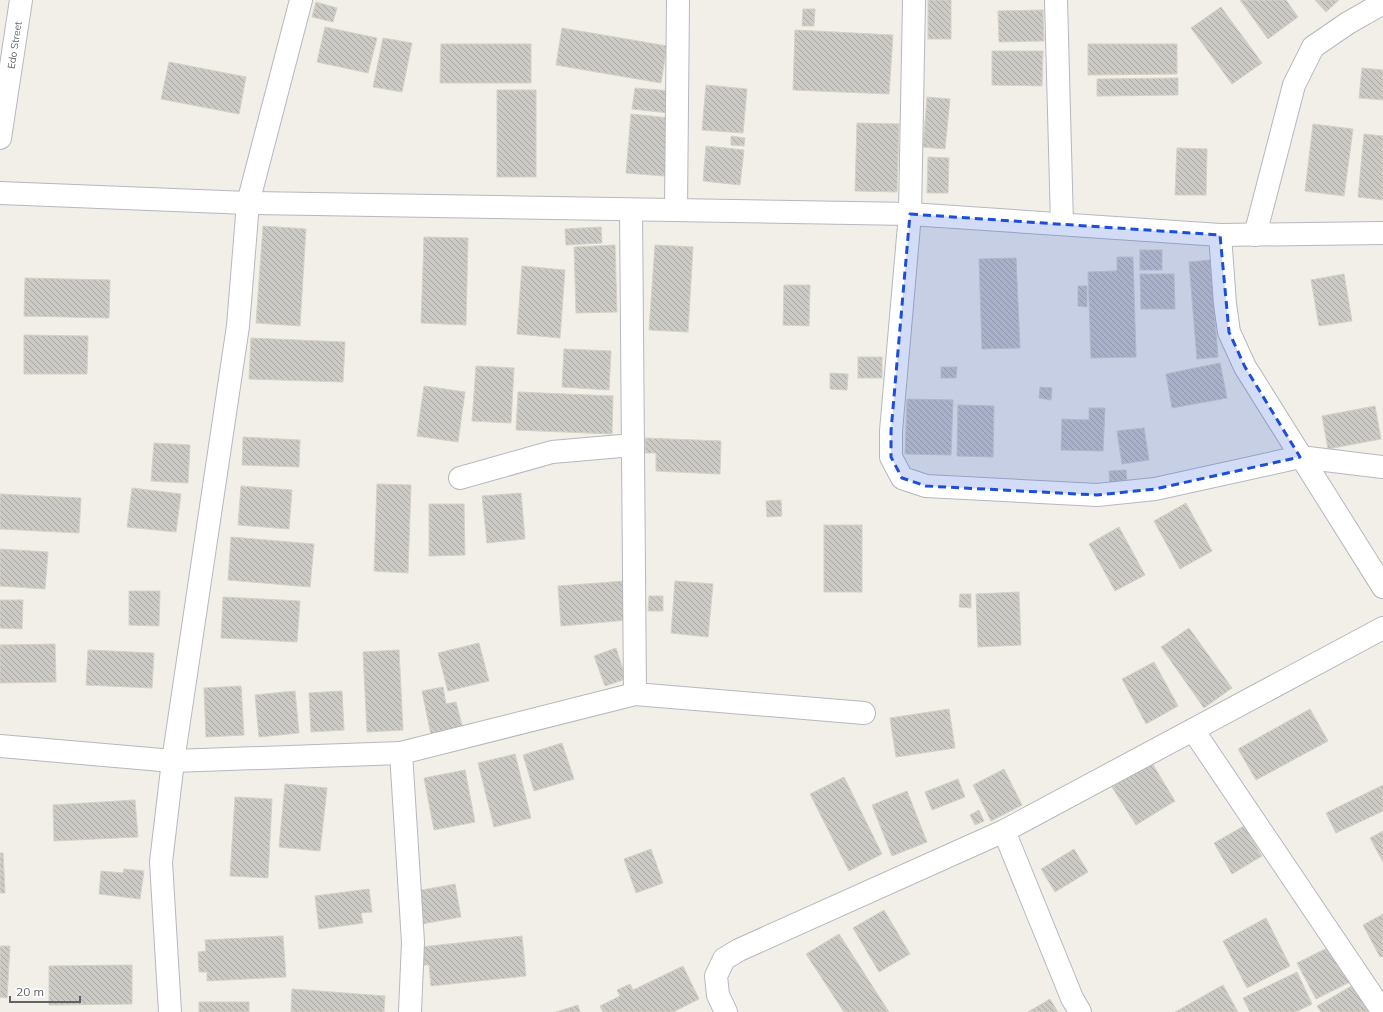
<svg xmlns="http://www.w3.org/2000/svg" width="1383" height="1012" viewBox="0 0 1383 1012" font-family="Mulish,sans-serif">
	<defs>
		<pattern id="building-back-hatch" width="6" height="6" patternUnits="userSpaceOnUse"><rect width="6" height="6" fill="#cccac5"/><path d="M-1 5l2 2M0 0l6 6M5-1l2 2" fill="none" stroke="#a9a8a4"/></pattern>
	</defs>
	<rect width="100%" height="100%" fill="#f1efe8"/>
	<g fill="url(#building-back-hatch)" stroke="#d6d1c6">
		<rect x="928" y="0" width="23" height="39"/>
		<path d="M1240 0H1286L1298 17 1268 39Z"/>
		<path d="M1315 0H1339L1326 12Z"/>
		<path d="M316 2 337 8 333 22 312 17Z"/>
		<path d="M1221 7 1262 63 1232 84 1191 28Z"/>
		<path d="M803 9H815L814 26H802Z"/>
		<path d="M1043 10 1044 41 999 42 998 11Z"/>
		<path d="M325 27 377 38 368 73 317 62Z"/>
		<path d="M562 28 667 46 661 83 556 65Z"/>
		<path d="M795 30 893 35 889 94 793 90Z"/>
		<path d="M383 38 412 43 402 92 373 87Z"/>
		<path d="M441 44H531V83H440Z"/>
		<path d="M1088 44H1177V74L1088 75Z"/>
		<path d="M992 51H1043L1042 86 992 85Z"/>
		<path d="M169 62 246 77 239 114 161 99Z"/>
		<path d="M1362 68 1383 70V100L1359 98Z"/>
		<path d="M1178 78V95L1097 96V79Z"/>
		<path d="M706 85 747 89 743 133 702 130Z"/>
		<path d="M635 88 671 91 669 113 632 109Z"/>
		<rect x="497" y="90" width="39" height="87"/>
		<path d="M927 97 950 99 945 149 923 147Z"/>
		<path d="M631 114 670 118 665 176 626 173Z"/>
		<path d="M857 123 899 124 897 192 855 191Z"/>
		<path d="M1313 124 1353 129 1344 196 1305 191Z"/>
		<path d="M1364 134 1383 136V200L1358 197Z"/>
		<path d="M731 136 745 138 744 146 731 145Z"/>
		<path d="M706 146 744 150 740 185 703 181Z"/>
		<path d="M1177 148 1207 149 1206 195H1175Z"/>
		<path d="M928 157 949 158 948 193H927Z"/>
		<path d="M263 226 306 229 300 326 256 323Z"/>
		<path d="M601 227 602 243 566 245 565 229Z"/>
		<path d="M424 237 468 238 466 325 421 323Z"/>
		<path d="M615 245 617 312 576 313 574 247Z"/>
		<path d="M655 245 693 247 688 332 649 330Z"/>
		<rect x="1140" y="250" width="22" height="20"/>
		<path d="M1117 257H1133L1136 357 1091 358 1088 272 1117 271Z"/>
		<path d="M1016 258 1020 348 982 349 979 259Z"/>
		<path d="M1210 260 1218 357 1197 359 1189 262Z"/>
		<path d="M522 266 565 270 560 338 517 334Z"/>
		<path d="M1140 274H1174L1175 309H1141Z"/>
		<path d="M1344 274 1352 321 1319 326 1311 280Z"/>
		<path d="M25 278 110 280 109 318 24 316Z"/>
		<path d="M784 285H810L809 326 783 325Z"/>
		<path d="M1078 286H1087V307L1078 306Z"/>
		<path d="M24 335 88 336 87 374H24Z"/>
		<path d="M251 338 345 342 343 382 249 379Z"/>
		<path d="M564 349 611 351 609 390 562 387Z"/>
		<rect x="858" y="357" width="24" height="21"/>
		<path d="M1220 363 1227 398 1172 408 1166 374Z"/>
		<path d="M476 366 514 368 511 423 472 421Z"/>
		<path d="M941 367H957L956 378H941Z"/>
		<path d="M830 373 848 374 847 390 830 389Z"/>
		<path d="M424 386 465 392 458 442 417 436Z"/>
		<path d="M1040 387 1052 388 1051 400 1039 398Z"/>
		<path d="M518 392 613 396 612 434 516 430Z"/>
		<path d="M907 399 953 400 951 455 905 454Z"/>
		<path d="M958 405 994 406 993 457 957 456Z"/>
		<path d="M1375 406 1381 439 1328 449 1322 416Z"/>
		<path d="M1089 408H1105L1103 451 1061 450 1062 419 1089 420Z"/>
		<path d="M1144 428 1149 460 1122 464 1117 431Z"/>
		<path d="M243 437 300 440 299 467 242 465Z"/>
		<path d="M645 438 721 441 720 474 656 471V453H645Z"/>
		<path d="M154 443 190 445 188 483 151 481Z"/>
		<path d="M1126 470 1127 483 1110 485 1109 471Z"/>
		<path d="M377 484 411 485 408 573 374 571Z"/>
		<path d="M241 486 292 490 289 529 238 525Z"/>
		<path d="M132 488 181 494 176 532 127 527Z"/>
		<path d="M521 493 525 539 487 543 482 496Z"/>
		<path d="M0 494 81 498 79 533 0 529Z"/>
		<path d="M781 500 782 516 767 517 766 501Z"/>
		<path d="M1186 503 1212 551 1180 569 1154 521Z"/>
		<path d="M429 504H464L465 555 429 556Z"/>
		<rect x="824" y="525" width="38" height="67"/>
		<path d="M1119 527 1145 575 1115 591 1089 544Z"/>
		<path d="M231 537 314 544 310 587 228 580Z"/>
		<path d="M0 549 48 552 45 589 0 586Z"/>
		<path d="M625 581 628 620 561 626 558 586Z"/>
		<path d="M675 581 713 584 708 637 671 633Z"/>
		<path d="M129 591H160L159 626 129 625Z"/>
		<path d="M1019 592 1021 645 978 647 976 594Z"/>
		<path d="M960 594H971V608L959 607Z"/>
		<path d="M649 596H663V611H648Z"/>
		<path d="M223 597 300 601 297 642 221 638Z"/>
		<path d="M0 600H23L22 629 0 628Z"/>
		<path d="M1189 628 1232 688 1204 708 1161 647Z"/>
		<path d="M479 643 489 681 448 691 438 653Z"/>
		<path d="M55 644 56 682 0 683V645Z"/>
		<path d="M616 648 626 679 605 686 594 656Z"/>
		<path d="M88 650 154 653 152 688 86 685Z"/>
		<path d="M399 650 403 730 367 732 363 652Z"/>
		<path d="M1154 662 1178 706 1146 724 1122 679Z"/>
		<path d="M241 686 244 735 206 737 204 688Z"/>
		<path d="M443 687 446 704 456 702 463 729 431 735 422 691Z"/>
		<path d="M295 691 299 733 259 737 255 695Z"/>
		<path d="M342 691 344 730 311 732 309 693Z"/>
		<path d="M949 709 955 748 896 757 890 718Z"/>
		<path d="M1310 709 1328 741 1256 780 1238 749Z"/>
		<path d="M562 743 574 779 534 791 523 755Z"/>
		<path d="M515 754 531 818 494 827 478 763Z"/>
		<path d="M1152 763 1175 801 1136 825 1112 787Z"/>
		<path d="M1004 769 1022 805 991 821 973 785Z"/>
		<path d="M465 770 475 822 434 830 424 778Z"/>
		<path d="M844 777 882 854 849 871 810 794Z"/>
		<path d="M958 779 965 797 932 810 925 792Z"/>
		<path d="M285 784 327 788 320 851 279 847Z"/>
		<path d="M1383 785V811L1336 833 1326 813Z"/>
		<path d="M907 791 927 842 892 856 872 805Z"/>
		<path d="M235 797 272 799 268 878 230 876Z"/>
		<path d="M135 800 138 837 54 841 53 805Z"/>
		<path d="M979 810 984 821 975 825 970 815Z"/>
		<path d="M1244 826 1262 856 1232 874 1214 843Z"/>
		<path d="M1383 831V862L1370 838Z"/>
		<path d="M651 849 663 883 636 893 624 859Z"/>
		<path d="M1074 849 1088 872 1055 892 1041 869Z"/>
		<path d="M0 853H3L5 893H0Z"/>
		<path d="M124 869 144 871 140 899 99 894 101 871 123 873Z"/>
		<path d="M455 884 461 917 422 924 416 891Z"/>
		<path d="M369 889 372 912 361 913 363 923 319 929 315 896Z"/>
		<path d="M884 910 910 954 879 972 853 928Z"/>
		<path d="M1383 914V956L1380 957 1363 925Z"/>
		<path d="M1266 918 1290 966 1247 988 1223 941Z"/>
		<path d="M839 934 889 1012H844L806 954Z"/>
		<path d="M283 936 286 977 207 981V972H199L198 952 206 951 205 940Z"/>
		<path d="M522 936 526 976 431 986 429 965H423L421 947Z"/>
		<path d="M0 946H10L7 998 0 997Z"/>
		<path d="M1331 946 1350 982 1316 999 1297 963Z"/>
		<path d="M132 965V1004L49 1005V966Z"/>
		<path d="M683 966 699 999 673 1012H603L600 1006 620 996 617 990 630 984 633 990Z"/>
		<path d="M1297 972 1312 1004 1296 1012H1250L1243 998Z"/>
		<path d="M1355 984 1372 1012H1321L1317 1006Z"/>
		<path d="M1223 985 1238 1012H1175Z"/>
		<path d="M292 989 385 996 384 1012H291Z"/>
		<path d="M1050 999 1058 1012H1028Z"/>
		<rect x="199" y="1002" width="50" height="10"/>
		<path d="M578 1005 580 1012H556Z"/>
	</g>
	<g fill="none" stroke-linecap="round" stroke-linejoin="round">
		<defs>
			<g id="minor">
				<path d="M914 0 910 214 891 431V457L902 478 926 486 1097 495 1155 489 1300 457 1383 467"/>
				<path d="M1056 0 1062 224"/>
				<path id="s1" d="M0 138 21 0"/>
				<path d="M0 193 248 203 910 214 1220 235 1383 233"/>
				<path d="M631 210 635 694"/>
				<path d="M676 210 678 0"/>
				<path d="M1220 235 1225 304 1229 332 1245 367 1383 587"/>
				<path d="M1255 235 1294 85 1313 47 1348 23 1383 3"/>
				<path d="M460 478 552 452 633 445"/>
				<path d="M1193 730 1383 1012"/>
				<path d="M0 746 173 761 401 753 635 694 864 713"/>
				<path d="M401 753 413 942 410 1012"/>
				<path d="M1004 831 1072 998 1080 1012"/>
				<path d="M170 1012 161 862 173 761 238 326 248 203 301 0"/>
				<path d="M726 1012 718 995 716 976 724 959 739 950 1004 831 1383 628"/>
			</g>
		</defs>
		<use href="#minor" stroke="#b5b8bc" stroke-width="24"/>
		<use href="#minor" stroke="#fff" stroke-width="22"/>
	</g>
	<path fill="#1d4ed8" fill-opacity="0.2" stroke="#1d4ed8" stroke-width="3" stroke-dasharray="8 5" stroke-linejoin="round" d="M910 214 1220 235 1229 332 1245 367 1300 457 1155 489 1097 495 926 486 902 478 891 457V431Z"/>
	<g text-anchor="middle" dominant-baseline="central" stroke-width="3.5" stroke-linejoin="round" paint-order="stroke">
		<g font-size="10" fill="#5f6368" stroke="#fff">
			<text stroke="none"><textPath href="#s1" startOffset="94">Edo Street</textPath></text>
		</g>
	</g>
	<path d="M10 996v6h70v-6" fill="none" stroke="#5f6368" stroke-width="2"/>
	<text x="16" y="996" font-size="12" fill="#5f6368" stroke="#ffffff" stroke-width="3" paint-order="stroke">20 m</text>
</svg>
